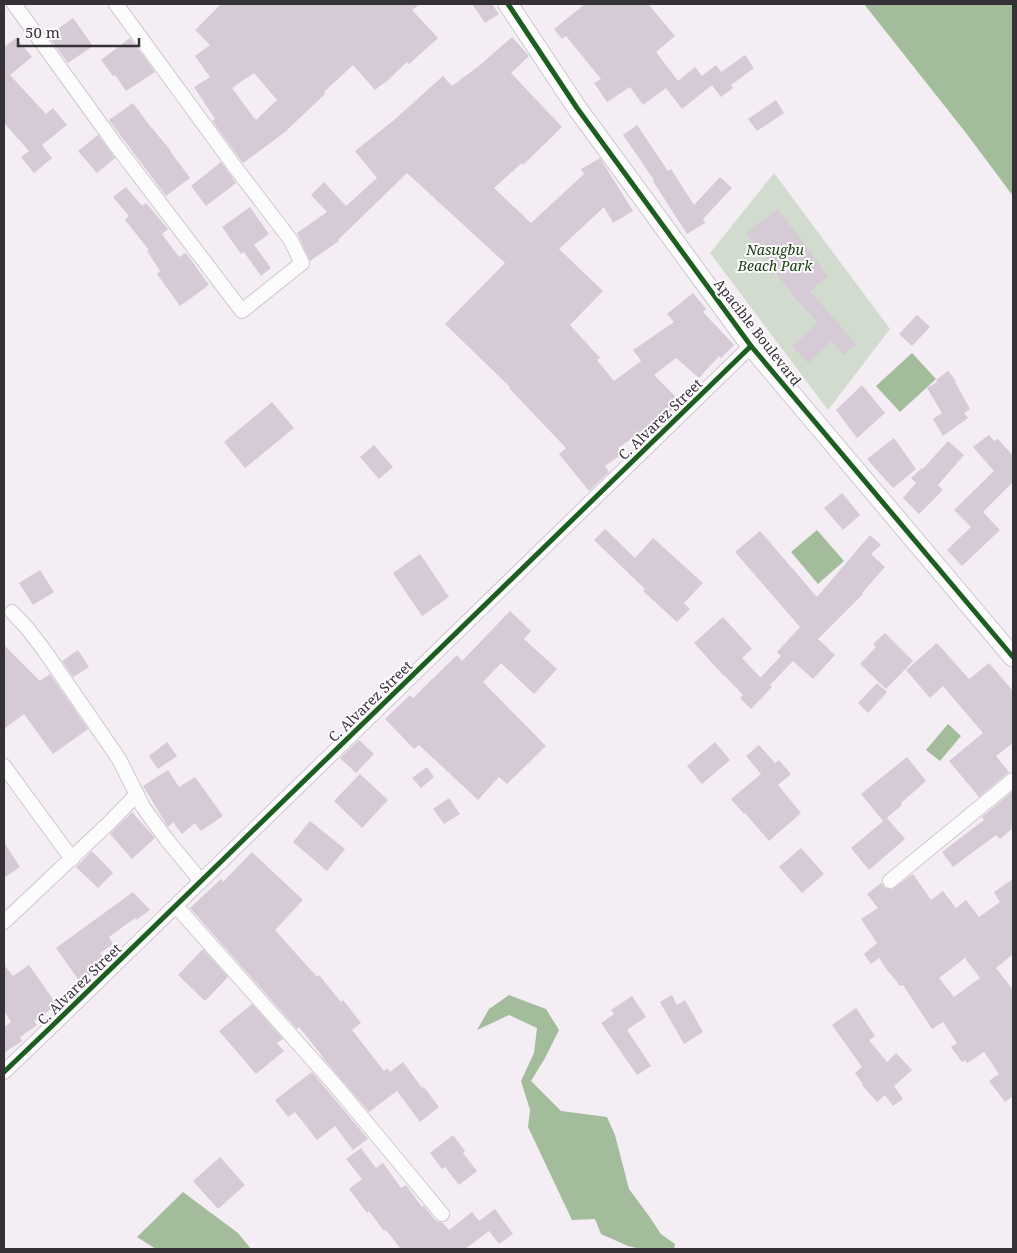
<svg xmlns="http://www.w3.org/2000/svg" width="1017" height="1253" viewBox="0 0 1017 1253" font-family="'Noto Serif',serif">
	<rect width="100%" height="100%" fill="#f4edf4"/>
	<path fill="#d1dcce" d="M774 173 890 329 828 410 710 253Z"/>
	<g fill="#a3bd9c">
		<path d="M864 4H1013V196L966 133Z"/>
		<path d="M912 353 936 379 900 412 876 386Z"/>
		<path d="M817 530 844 561 818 584 791 552Z"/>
		<path d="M948 724 961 736 940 761 926 750Z"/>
		<path d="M509 995 546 1009 559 1030 545 1058 531 1081 561 1111 607 1117 615 1135 629 1189 649 1216 661 1234 675 1244 674 1249H641L628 1246 601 1234 595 1219 572 1220 528 1127 530 1110 521 1081 534 1053 537 1028 509 1015 477 1030 489 1009Z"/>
		<path d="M183 1192 238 1233 251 1249H156L137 1237Z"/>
	</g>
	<g fill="#d6cad6" fill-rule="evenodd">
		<path d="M221 4H420L412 10 438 38 409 64 407 62 388 80 375 90 353 65 324 92 325 94 285 132 243 163 212 121 215 119 194 87 210 77 195 56 210 45 195 30ZM254 73 277 100 256 120 255 118H254L232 88Z"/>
		<path d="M472 4H492L499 14 485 23Z"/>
		<path d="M585 4H648L675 36 656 52 678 81 695 67 702 76 716 65 721 72 745 55 754 68 731 85 733 88 721 97 712 85 682 109 666 88 643 105 630 87 607 102 594 83 601 79 566 36 562 39 554 29Z"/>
		<path d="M73 18 93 46 68 63 48 36Z"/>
		<path d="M512 37 529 56 511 73 562 127 523 165 522 163 494 188 531 223 584 174 581 169 600 158 633 211 613 223 604 207 559 249 603 291 570 325 600 358 597 360 614 381 641 361 633 350 674 322 667 314 693 293 706 309 703 312 734 345 721 358 719 356 699 378 676 358 654 375 681 402 658 424 657 422 618 448 622 454 605 466 609 472 589 491 559 454 566 448 509 388 510 387 445 324 505 263 407 173 338 240 339 241 310 261 297 233 327 212 311 195 324 182 346 206 377 178 355 151 394 120 443 76 452 86 480 65Z"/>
		<path d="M16 38 32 57 10 75 46 114 53 108 67 125 42 145 52 158 34 173 21 157 29 151 4 123V47Z"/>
		<path d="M130 38 155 72 126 91 115 75 113 76 101 60Z"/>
		<path d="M776 100 784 113 757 131 748 119Z"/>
		<path d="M133 103 152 129V128L171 151H170L190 178 166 196 109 120Z"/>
		<path d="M637 125 668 171 671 169 694 205 720 177 732 188 703 219 705 223 687 234 653 181 654 180 623 135Z"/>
		<path d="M98 135 115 158 97 173 78 151Z"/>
		<path d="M221 162 236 183 206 206 191 186Z"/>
		<path d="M126 187 142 206 146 203 168 229 162 234 179 257 186 253 209 285 180 306 157 274 160 271 147 251 149 250 125 220 129 216 113 197Z"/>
		<path d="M250 207 269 234 254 245 271 268 261 276 244 252 241 254 222 227Z"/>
		<path d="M778 209 828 276 810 291 856 344 843 355 832 341 808 363 792 346 818 323 799 302H798L746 233Z"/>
		<path d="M917 315 930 327 912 346 899 334Z"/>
		<path d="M948 371 956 381 955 382 970 409 964 413 968 418 943 436 933 419 942 413 927 388 937 382 936 380Z"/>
		<path d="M862 385 885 413 857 438 836 410Z"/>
		<path d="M272 402 294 428 245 468 224 442Z"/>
		<path d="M989 435 994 441 998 439 1013 456V482L983 512 1000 530 962 566 947 550 971 527 954 510 994 471 973 447Z"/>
		<path d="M894 438 916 469 893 488 867 459Z"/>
		<path d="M948 441 964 455 938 485 943 490 919 514 903 498 916 483 911 478 922 468 923 469Z"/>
		<path d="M374 445 393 467 379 479 360 457Z"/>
		<path d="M842 493 860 515 843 530 824 508Z"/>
		<path d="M605 529 635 558 653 538 703 583 684 603 690 609 677 622 643 591 645 589 594 540Z"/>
		<path d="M760 531 817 597 870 535 881 545 871 554 885 567 862 593 863 594 818 639 835 655 813 679 793 661 770 685 772 687 751 709 740 698 743 695 724 675H723L694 643 723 617 752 649 742 658 760 677H761L781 656 777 652 800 627 735 552Z"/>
		<path d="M420 554 449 597 422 616 393 573Z"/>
		<path d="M40 570 54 592 33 605 19 583Z"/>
		<path d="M510 611 531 631 524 639 557 669 534 694 501 663 483 682 546 746 507 784 499 777 478 800 419 745 414 749 385 719 410 695 413 698 457 655 462 661Z"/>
		<path d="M885 633 913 661 886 689 860 664 876 647 873 644Z"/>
		<path d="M937 643 969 679 989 663 1013 691V743L996 756 1009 772 979 797 949 761 983 733 943 686 930 698 906 670Z"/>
		<path d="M4 645 40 681 50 674 88 729 53 754 24 714 4 729Z"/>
		<path d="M78 650 89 667 73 677 62 661Z"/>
		<path d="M877 683 887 692 868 713 858 703Z"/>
		<path d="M359 740 374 754 356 773 340 758Z"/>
		<path d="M167 742 177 756 158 769 149 756Z"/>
		<path d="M715 742 730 760 702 784 687 766Z"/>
		<path d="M759 745 775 763 779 760 791 774 778 785 801 813 769 841 745 813 744 814 731 799 761 774 746 756Z"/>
		<path d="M907 757 926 781 901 803 902 805 883 821 861 794Z"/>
		<path d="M427 767 434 777 421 788 412 778Z"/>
		<path d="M168 770 179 787 195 777 223 816 201 831 195 823 182 834 173 822 168 827 143 786Z"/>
		<path d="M360 774 388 800 362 828 334 801Z"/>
		<path d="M1013 791V828L1000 839 996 835 953 867 942 852 984 820 982 817Z"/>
		<path d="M449 798 460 814 444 824 433 809Z"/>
		<path d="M132 812 155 838 132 859 110 834Z"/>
		<path d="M887 818 905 839 869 870 851 848Z"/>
		<path d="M310 821 345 849 327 871 293 842Z"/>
		<path d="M4 842 20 867 4 878Z"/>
		<path d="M801 848 824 874 802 893 779 867Z"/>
		<path d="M92 851 113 873 98 888 76 867Z"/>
		<path d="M252 852 303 900 275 930 317 977 319 975 341 1002 343 1000 361 1023 352 1030 384 1071 387 1068 390 1072 403 1062 422 1088 424 1087 439 1107 420 1122 397 1091 369 1112 322 1057H323L299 1027 297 1029 190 908 221 879 223 882Z"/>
		<path d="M913 874 931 900 943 891 956 908 966 900 979 917 1000 902 994 892 1013 879V954L996 968 1013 990V1096L1005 1102 989 1081 999 1074 984 1052 967 1063 965 1060 962 1062 951 1047 957 1043 943 1022 932 1029 903 985 900 986 890 973H889L879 958 871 964 864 954 877 943 861 919 878 908 867 894 881 883 884 887 891 890ZM965 958 980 978 954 997 939 978Z"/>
		<path d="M133 892 150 910 136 920 135 918 109 937 113 944 100 953 106 961 96 971 80 982 56 948Z"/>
		<path d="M203 949 228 977 205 1001 178 975Z"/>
		<path d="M4 965 13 976 29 965 57 1005 34 1021 37 1025 20 1037 22 1041 4 1053V1027L11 1022 4 1011Z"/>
		<path d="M672 995 677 1005 685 1000 703 1032 684 1044 660 1002Z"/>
		<path d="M632 996 646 1017 627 1030 651 1066 637 1075 601 1023 614 1014 611 1010Z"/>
		<path d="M252 1004 283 1039 277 1043 284 1051 256 1074 219 1031Z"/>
		<path d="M856 1008 875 1036 869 1040 887 1062 896 1053 912 1070 894 1086 903 1099 893 1106 885 1095 877 1102 862 1085 863 1084 855 1073 862 1067 832 1025Z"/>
		<path d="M312 1072 368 1139 353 1150 335 1126 317 1140 295 1112 288 1117 275 1100Z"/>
		<path d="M453 1135 465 1151 463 1153 477 1171 459 1185 445 1167 442 1169 430 1153Z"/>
		<path d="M361 1148 376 1168 383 1163 401 1188 406 1185 422 1207 424 1206 435 1220 439 1222 443 1223 449 1230 472 1212 479 1221 495 1209 513 1234 499 1244 489 1231 465 1249H401L386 1230 384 1231 369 1211 367 1213 349 1189 362 1179 346 1159Z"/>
		<path d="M220 1157 245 1185 218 1209 193 1181Z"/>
	</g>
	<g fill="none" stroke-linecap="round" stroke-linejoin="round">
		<defs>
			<g id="street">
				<path d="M14 4 115 144 242 311 302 263 290 239 235 167 116 4"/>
				<path d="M12 612 27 628 44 650 119 759 143 807 167 840 201 881"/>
				<path d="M4 766 72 859"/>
				<path d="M890 881 1013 780"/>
				<path d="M176 906 336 1086 442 1214"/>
				<path d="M4 922 110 822 137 794"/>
				<path d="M4 1072 51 1027 751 346"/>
			</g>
			<path id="secondary" d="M508 4 577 108 751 346 1013 657"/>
		</defs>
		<use href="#street" stroke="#cdc8cd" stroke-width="16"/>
		<use href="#secondary" stroke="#cdc8cd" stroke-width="21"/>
		<use href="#street" stroke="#fdfcfd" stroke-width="14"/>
		<use href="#secondary" stroke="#fdfcfd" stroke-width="19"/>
		<defs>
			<g id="cycleway">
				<path d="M508 4 577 108 751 346 1013 657"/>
				<path d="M4 1072 51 1027 751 346"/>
			</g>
		</defs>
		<use href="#cycleway" stroke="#fefbfe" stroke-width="8"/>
		<use href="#cycleway" stroke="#1b5e20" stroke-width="5"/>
	</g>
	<g text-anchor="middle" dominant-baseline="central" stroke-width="4" stroke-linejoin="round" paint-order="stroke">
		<g font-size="14" font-style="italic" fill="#17400e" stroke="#fefbfe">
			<text x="775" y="249">Nasugbu<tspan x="775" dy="16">Beach Park</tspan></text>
		</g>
		<g font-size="14" fill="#363136" stroke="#fefbfe">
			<text transform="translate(758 332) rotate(52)">Apacible Boulevard</text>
			<text transform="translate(660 419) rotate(-44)">C. Alvarez Street</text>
			<text transform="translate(370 701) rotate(-44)">C. Alvarez Street</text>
			<text transform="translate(79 984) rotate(-44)">C. Alvarez Street</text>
		</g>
	</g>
	<rect width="1017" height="1253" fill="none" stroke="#363136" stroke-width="10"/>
	<path d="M18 38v8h121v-8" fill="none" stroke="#363136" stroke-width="2.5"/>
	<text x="25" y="38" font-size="15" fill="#363136" stroke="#fefbfe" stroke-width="4" paint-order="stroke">50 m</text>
</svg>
